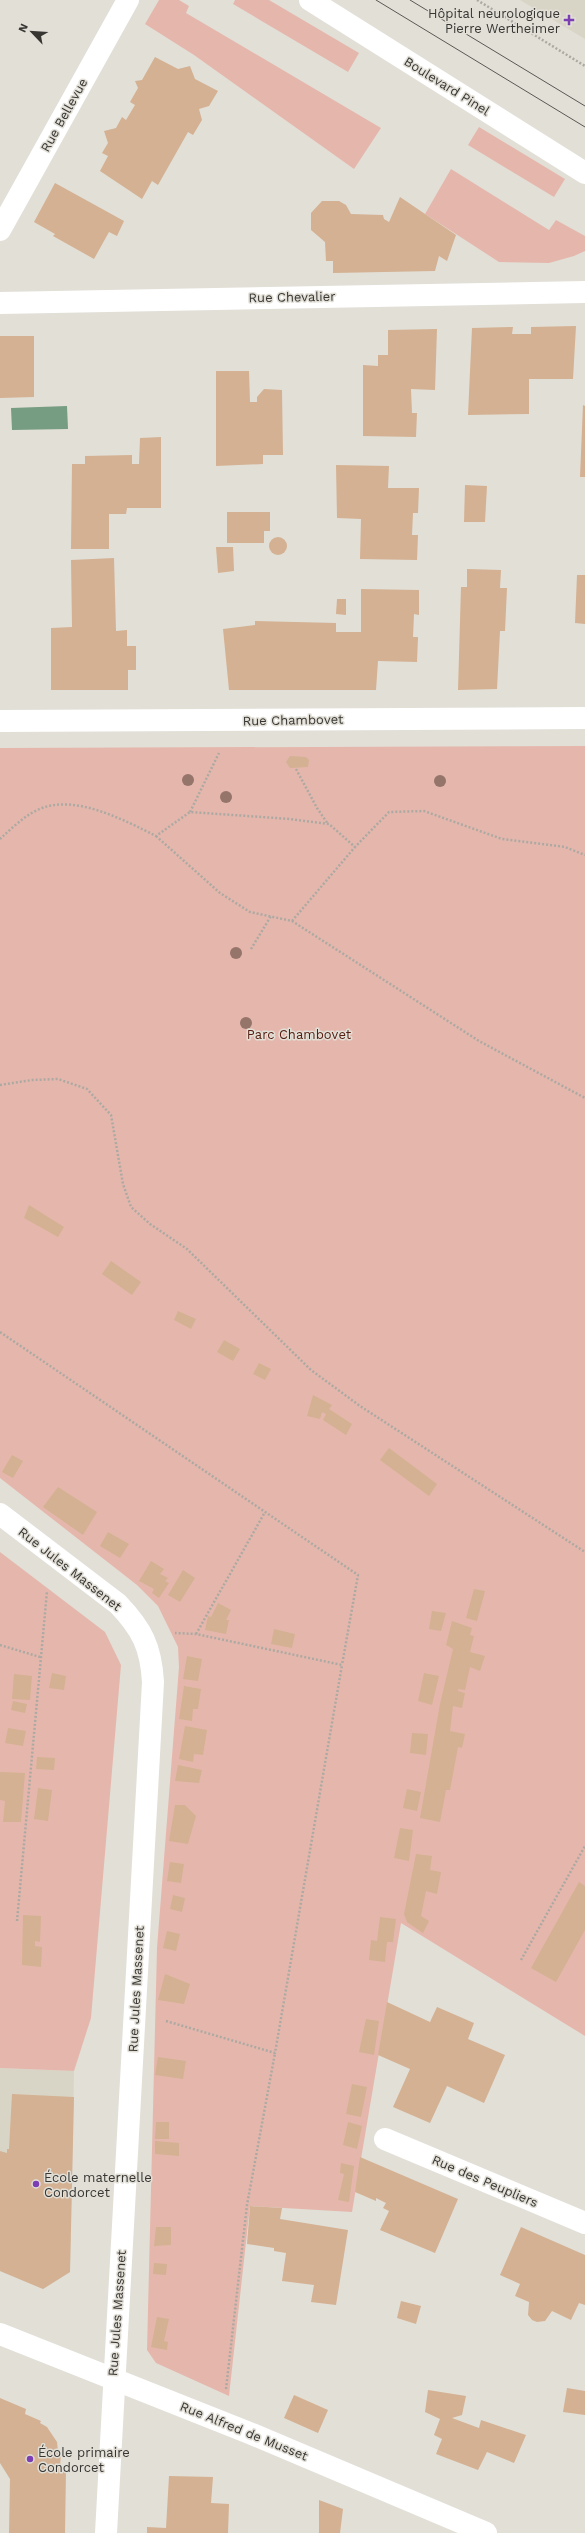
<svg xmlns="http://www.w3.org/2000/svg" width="585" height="2533" viewBox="0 0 585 2533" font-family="'Work Sans',sans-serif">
	<rect width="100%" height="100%" fill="#e2dfd7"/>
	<g fill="#d9d5c6">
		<path d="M520 0H585V39Z"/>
		<path d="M0 2068 74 2071 70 2272 43 2289 0 2271Z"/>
	</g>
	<g fill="#e5b7ac">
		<path d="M159 0H179L189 6 186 13 381 128 354 169 194 55 145 24Z"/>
		<path d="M235 0H269L359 53 348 72 233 4Z"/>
		<path d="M479 127 565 179 554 197 468 145Z"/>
		<path d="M451 169 549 230 556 220 585 236V251L574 256 549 263 499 262 425 214Z"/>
		<path d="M585 746V2036L401 1923 352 2212 250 2206 229 2396 156 2363 147 2350 157 1948 179 1667 178 1647 158 1606 137 1585 0 1478V748Z"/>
		<path d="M0 1552 105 1632 121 1665 91 2018 74 2071 0 2068Z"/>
	</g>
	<path fill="#769d81" d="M67 406 68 429 12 430 11 408Z"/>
	<g fill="#d4b192">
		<path d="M155 57 178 69 190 66 195 79 218 91 209 106 199 109 202 120 193 135 188 132 158 185 152 181 142 199 100 171 108 156 102 153 108 143 104 131 116 128 122 117 126 120 135 105 130 102 138 88 135 81 142 80Z"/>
		<path d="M55 183 124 221 117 236 109 232 94 259 53 236 55 234 34 222Z"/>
		<path d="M400 197 456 235 447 261 439 256 435 271 333 273V261H326L325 242 311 230V213L322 201H339L346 205 351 214 383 215 384 219 389 222Z"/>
		<path d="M576 326 573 379H529V414L468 415 472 328 513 327 512 334H531V327Z"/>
		<path d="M437 329 435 390 411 389 412 413H417L416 437 363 436V365L378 366V355H388V330Z"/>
		<path d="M0 336H34V397L0 398Z"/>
		<path d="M216 371H249L250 402H257V397L264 389 282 390 283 455H263V464L216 466Z"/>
		<path d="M583 405 585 406V477H580Z"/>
		<path d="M161 437V508H127L126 514H109V549H71L72 464H85V456L132 455V464H139L140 438Z"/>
		<path d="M336 465 389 466 388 488H419L418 513H413L412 535H418L417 560 360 559 361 519 337 518Z"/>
		<path d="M465 485 487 486 485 522H464Z"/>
		<path d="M227 512H270V531H264V543H227Z"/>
		<circle cx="278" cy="546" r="9"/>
		<path d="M216 547H233L234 571 218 573Z"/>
		<path d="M114 558 116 631 127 630V646H136V670H128V690H51V628L72 627 71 560Z"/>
		<path d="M467 569 501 570 500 588H507L505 631H500L497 689 458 690 461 587H467Z"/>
		<path d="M577 575H585V624L575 623Z"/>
		<path d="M361 589 419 590V615L414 614 413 637H418L417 662 378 661 376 690H229L223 629 255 625V621L336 623V632H361Z"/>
		<path d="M337 599H346V615L336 614Z"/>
		<path d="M290 756 306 757 309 760 308 767 290 768 286 762Z"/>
		<path d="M29 1205 64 1227 58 1237 24 1218Z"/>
		<path d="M111 1261 141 1282 132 1295 102 1274Z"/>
		<path d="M178 1311 196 1319 191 1329 174 1320Z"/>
		<path d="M224 1340 240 1349 233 1361 217 1352Z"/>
		<path d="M259 1363 271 1369 265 1380 253 1374Z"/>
		<path d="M313 1395 332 1405 329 1409 352 1424 346 1435 323 1420 326 1414 322 1412 320 1419 307 1416Z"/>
		<path d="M389 1448 437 1484 429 1496 380 1460Z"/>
		<path d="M12 1455 23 1461 13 1478 2 1472Z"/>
		<path d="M58 1487 97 1512 83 1535 43 1507Z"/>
		<path d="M108 1532 129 1544 120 1558 100 1546Z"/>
		<path d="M151 1561 164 1569 160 1574 168 1578 165 1581 169 1583 159 1598 152 1593 154 1589 139 1581Z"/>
		<path d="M183 1570 195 1578 180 1602 168 1595Z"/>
		<path d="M474 1589 485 1591 477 1621 466 1618Z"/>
		<path d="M218 1603 231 1610 226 1620H229L226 1634 205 1630 208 1616 211 1617Z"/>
		<path d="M432 1611 446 1613 441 1631 429 1629Z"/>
		<path d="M452 1621 472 1628 470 1635 474 1636 470 1652 485 1656 480 1671 470 1667 465 1690 458 1689V1691L465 1693 462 1708 453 1706 450 1731 465 1734 462 1748 458 1747 450 1790H446L440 1822 420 1818 440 1704 453 1649 446 1645Z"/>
		<path d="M274 1629 295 1634 292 1648 271 1644Z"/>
		<path d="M187 1656 202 1659 198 1681 183 1679Z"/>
		<path d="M52 1673 66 1676 64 1690 49 1688Z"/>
		<path d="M424 1673 439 1676 432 1705 418 1701Z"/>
		<path d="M14 1674 32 1676 30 1700 12 1699Z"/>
		<path d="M184 1686 201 1689 198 1709H193L192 1721 179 1719Z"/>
		<path d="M13 1701 27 1704 25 1713 11 1710Z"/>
		<path d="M185 1726 207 1730 203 1755 194 1754 193 1762 179 1759Z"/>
		<path d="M8 1728 26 1731 23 1746 5 1743Z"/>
		<path d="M412 1733 428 1734 426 1755 410 1753Z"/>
		<path d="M37 1757 55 1758 54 1770 36 1769Z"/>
		<path d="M178 1765 202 1770 199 1783 175 1781Z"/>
		<path d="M0 1772 25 1773 21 1822H3L5 1801 0 1800Z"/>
		<path d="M38 1788 52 1790 48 1821 34 1819Z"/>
		<path d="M407 1789 421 1792 417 1811 403 1808Z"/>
		<path d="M175 1805H185L196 1816 188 1844 169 1841Z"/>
		<path d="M400 1828 413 1830 409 1861 394 1858Z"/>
		<path d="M416 1854 432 1856 430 1870 441 1872 437 1894 426 1891 421 1916 429 1921 423 1933 407 1922 404 1914Z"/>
		<path d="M170 1862 184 1864 181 1883 167 1881Z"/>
		<path d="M579 1882 585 1886V1930L556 1982 531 1968Z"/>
		<path d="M173 1895 185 1898 182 1912 170 1909Z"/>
		<path d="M23 1915 41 1916 40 1942 35 1941V1946L42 1947 41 1967 22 1965Z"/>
		<path d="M380 1917 396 1919 393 1942H387L385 1962 369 1960 371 1940 377 1941Z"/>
		<path d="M167 1931 180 1934 176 1951 163 1948Z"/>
		<path d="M165 1974 190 1984 184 2004 158 2000Z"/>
		<path d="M387 2002 430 2022 437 2007 474 2023 468 2039 505 2055 484 2103 447 2086 430 2123 393 2107 410 2069 378 2055Z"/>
		<path d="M366 2019 379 2021 374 2055 359 2052Z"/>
		<path d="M158 2057 186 2061 183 2079 155 2075Z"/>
		<path d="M352 2084 367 2087 361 2117 346 2114Z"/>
		<path d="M12 2094 74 2097 70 2272 43 2289 0 2271V2151L7 2153V2149H9Z"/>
		<path d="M156 2122H169V2139H155Z"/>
		<path d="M348 2122 362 2126 357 2149 343 2145Z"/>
		<path d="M155 2141 179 2143V2156L155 2154Z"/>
		<path d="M360 2157 458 2199 435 2253 380 2230 389 2211 383 2208 386 2203 376 2198V2201L355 2192Z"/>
		<path d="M341 2163 354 2166 349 2202 338 2200 344 2174 340 2173Z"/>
		<path d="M250 2206 282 2208 280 2219 348 2230 336 2305 311 2302 314 2285 282 2281 286 2253 274 2251V2248L247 2244Z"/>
		<path d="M156 2227H171V2245L154 2246Z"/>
		<path d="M521 2227 585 2255V2305L579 2303 571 2320 552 2311 545 2321 537 2322 532 2320 528 2315 529 2302 515 2296 520 2284 500 2275Z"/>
		<path d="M154 2263 167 2264 166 2275 153 2274Z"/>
		<path d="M401 2301 421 2306 416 2324 397 2318Z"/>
		<path d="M157 2317 169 2319 164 2341 168 2342 167 2350 151 2347Z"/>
		<path d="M567 2388 585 2391V2415L563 2412Z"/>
		<path d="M428 2390 466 2396 462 2415 452 2418 479 2428 481 2420 526 2435 514 2463 487 2452 478 2470 436 2454 442 2439 434 2435 440 2419 425 2412Z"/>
		<path d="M294 2395 328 2410 318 2433 284 2418Z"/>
		<path d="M0 2398 26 2409 25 2414 41 2421 40 2423 47 2427 57 2442 58 2451H61L60 2468 66 2469 65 2533H9L10 2479 0 2463Z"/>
		<path d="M169 2476 213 2477 211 2503 229 2504 228 2533H147V2527L166 2528Z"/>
		<path d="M319 2500 343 2509 340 2533H319Z"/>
	</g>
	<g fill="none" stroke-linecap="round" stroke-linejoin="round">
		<g stroke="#aca9a3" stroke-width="2.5" stroke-dasharray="2 2" stroke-linecap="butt">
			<path d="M477 0 585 66"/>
			<path d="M296 769 317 808 328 824"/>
			<path d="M190 812 219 753"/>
			<path d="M156 836 220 893 250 912 292 921 479 1041 585 1098"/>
			<path d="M0 839C12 828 26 814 42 808 77 795 124 820 156 836L190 812 290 819 329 824 355 847 389 812 424 811 502 839 565 847 585 855"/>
			<path d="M292 921 355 847"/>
			<path d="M251 949 271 916"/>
			<path d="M0 1085 32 1080 58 1079 87 1089 111 1115 123 1184 131 1207 150 1224 187 1249 311 1370 360 1406 585 1552"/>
			<path d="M0 1332 358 1575 342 1665"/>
			<path d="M196 1634 265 1512"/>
			<path d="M0 1645 40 1657"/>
			<path d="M17 1921 47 1591"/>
			<path d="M521 1960 585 1846"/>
			<path d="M166 2021 275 2053 342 1665 196 1634 175 1633"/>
			<path d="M226 2389 247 2205 275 2053"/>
		</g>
		<g stroke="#fff" stroke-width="22">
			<path d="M0 230 128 0"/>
			<path d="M0 303 585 292"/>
			<path d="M0 721 585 718"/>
			<path d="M0 1514 118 1604C142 1629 151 1647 153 1682L106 2533"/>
			<path d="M385 2139 585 2223"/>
			<path d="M0 2334 252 2434 486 2533"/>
		</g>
		<path stroke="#fff" stroke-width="22" d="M310 0 585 173"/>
		<g stroke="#595854" stroke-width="1">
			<path d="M376 0 585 127"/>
			<path d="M410 0 585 106"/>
		</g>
	</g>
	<g fill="#95746a">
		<circle cx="188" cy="780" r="6"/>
		<circle cx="440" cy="781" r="6"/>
		<circle cx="226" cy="797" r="6"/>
		<circle cx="236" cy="953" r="6"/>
		<circle cx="246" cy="1023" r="6"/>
	</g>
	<g fill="#7b3eb3" stroke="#e2dfd7" stroke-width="1.5">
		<path d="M567 14h4v4h4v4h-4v4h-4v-4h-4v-4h4z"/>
		<circle cx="36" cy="2184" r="4"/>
		<circle cx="30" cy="2459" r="4"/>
	</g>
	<g text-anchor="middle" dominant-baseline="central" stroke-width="3" stroke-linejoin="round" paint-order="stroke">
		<g font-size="13" fill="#373633" stroke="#e2dfd7" text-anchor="start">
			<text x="560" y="13" text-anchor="end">Hôpital neurologique<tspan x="560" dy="15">Pierre Wertheimer</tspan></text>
			<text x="44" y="2177">École maternelle<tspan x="44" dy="15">Condorcet</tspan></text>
			<text x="38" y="2452">École primaire<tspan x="38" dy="15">Condorcet</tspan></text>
		</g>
		<g font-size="13" fill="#373633" stroke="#e2dfd7">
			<text transform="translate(447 86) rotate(32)">Boulevard Pinel</text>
			<text transform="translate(64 115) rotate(-61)">Rue Bellevue</text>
			<text transform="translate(292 297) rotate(-1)">Rue Chevalier</text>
			<text transform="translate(293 720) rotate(-1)">Rue Chambovet</text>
			<text transform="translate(70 1569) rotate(38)">Rue Jules Massenet</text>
			<text transform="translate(136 1989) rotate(-87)">Rue Jules Massenet</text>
			<text transform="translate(485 2181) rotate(23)">Rue des Peupliers</text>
			<text transform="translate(117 2313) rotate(-86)">Rue Jules Massenet</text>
			<text transform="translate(244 2431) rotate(22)">Rue Alfred de Musset</text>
		</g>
		<g font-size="13" fill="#561d10" stroke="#e2dfd7">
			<text x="299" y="1034">Parc Chambovet</text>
		</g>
	</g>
	<g transform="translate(32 32) rotate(295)" stroke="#e2dfd7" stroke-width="3" paint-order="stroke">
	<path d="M0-3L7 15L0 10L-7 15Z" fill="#373633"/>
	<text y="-6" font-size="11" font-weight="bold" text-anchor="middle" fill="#373633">N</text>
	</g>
</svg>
